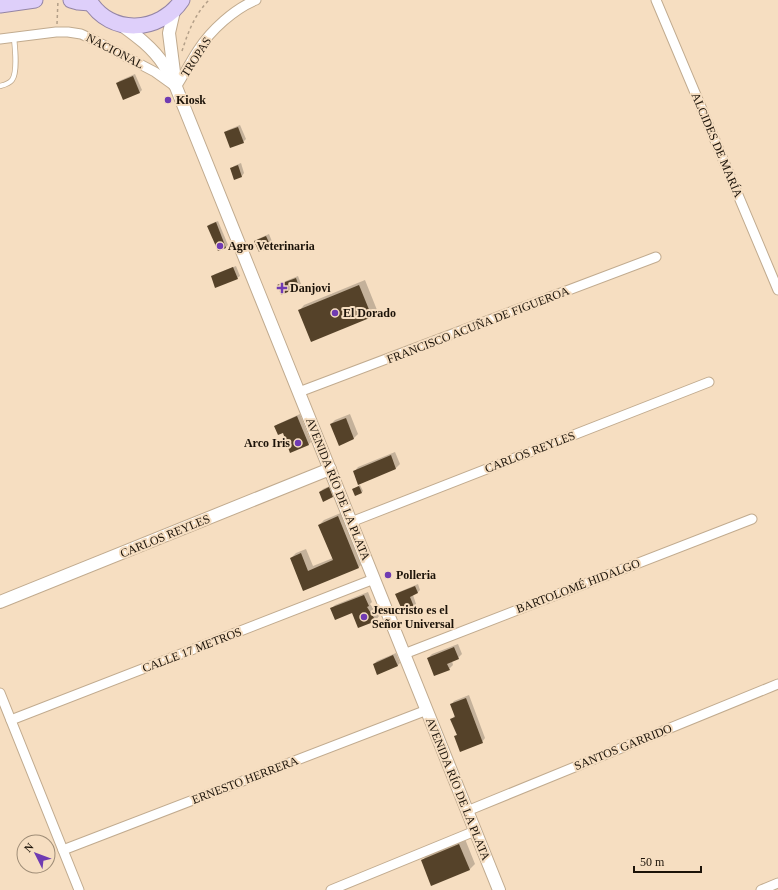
<svg xmlns="http://www.w3.org/2000/svg" width="778" height="890" viewBox="0 0 778 890" font-family="'Times New Roman',serif">
	<rect width="100%" height="100%" fill="#f6dec1"/>
	<g fill="#0003">
		<path d="M135 74 142 90 139 93 117 84 119 81Z"/>
		<path d="M240 125 246 139 243 142 225 132 228 130Z"/>
		<path d="M241 163 244 173 242 176 235 179 231 169 234 166Z"/>
		<path d="M218 221 228 245 226 247 218 250 208 226 210 224Z"/>
		<path d="M269 234 273 244 270 246 256 241 258 239Z"/>
		<path d="M236 266 240 276 237 278 212 277 215 274Z"/>
		<path d="M298 276 301 284 299 287 279 286 281 283Z"/>
		<path d="M365 280 377 310 372 316 311 341 299 311 304 305Z"/>
		<path d="M300 414 311 442 309 444 291 451 284 432 275 426 278 424Z"/>
		<path d="M350 414 358 434 354 438 339 444 331 424 335 420Z"/>
		<path d="M395 452 400 464 396 468 359 484 354 472 358 467Z"/>
		<path d="M332 485 335 494 332 497 320 492 323 489Z"/>
		<path d="M360 485 363 491 362 492 353 489Z"/>
		<path d="M343 512 364 562 359 567 304 590 291 558 296 553 306 549 313 566 333 558 319 525 324 520Z"/>
		<path d="M418 584 420 590 418 592 413 595 416 604 414 606 404 611 397 594 399 592Z"/>
		<path d="M368 592 372 602 370 604 379 616 376 620 359 627 353 612 331 609 335 605Z"/>
		<path d="M458 644 462 654 458 658 452 661 453 665 449 669 428 658 432 654Z"/>
		<path d="M396 653 400 663 397 666 374 664 377 661Z"/>
		<path d="M469 695 485 738 482 742 455 737 458 734 452 719 455 715 451 705 454 701Z"/>
		<path d="M465 839 475 864 469 870 422 861 427 855Z"/>
	</g>
	<g fill="#554229">
		<path d="M133 76 140 93 123 100 116 83Z"/>
		<path d="M238 127 244 143 230 148 224 132Z"/>
		<path d="M238 165 242 177 234 180 230 168Z"/>
		<path d="M216 222 226 248 218 251 207 226Z"/>
		<path d="M266 236 271 247 259 252 254 241Z"/>
		<path d="M233 267 238 279 215 288 211 276Z"/>
		<path d="M296 278 299 287 281 295 277 285Z"/>
		<path d="M359 285 372 317 311 342 298 310Z"/>
		<path d="M297 416 309 445 290 453 283 433 278 435 274 426Z"/>
		<path d="M346 418 354 439 339 446 330 424Z"/>
		<path d="M391 455 396 469 358 485 353 471Z"/>
		<path d="M359 486 362 493 355 496 352 489Z"/>
		<path d="M329 487 333 497 323 502 319 492Z"/>
		<path d="M338 516 359 568 303 591 290 558 301 553 308 571 333 560 318 525Z"/>
		<path d="M415 586 418 593 410 597 414 607 403 612 395 594Z"/>
		<path d="M364 595 369 606 367 607 376 621 358 628 352 613 335 620 330 608Z"/>
		<path d="M454 647 459 659 447 664 450 670 434 676 427 658Z"/>
		<path d="M393 655 398 666 377 675 373 664Z"/>
		<path d="M466 698 483 743 460 752 454 736 457 735 450 719 455 717 450 704Z"/>
		<path d="M459 844 470 870 431 886 421 860Z"/>
	</g>
	<g fill="none" stroke-linecap="round" stroke-linejoin="round">
		<defs>
			<path id="service" d="M0 86C4 85 9 84 12 80 18 72 15 48 14 38"/>
			<g id="minor">
				<path d="M656 0 778 290"/>
				<path d="M0 39 56 32H68L81 34 94 40 155 72 176 87C184 75 190 62 198 50 211 30 234 9 256 0"/>
				<path d="M299 392 656 257"/>
				<path d="M351 522 709 382"/>
				<path d="M404 654 752 519"/>
				<path d="M0 693 79 890"/>
				<path d="M11 720 374 579"/>
				<path d="M467 811 778 684"/>
				<path d="M63 850 427 710"/>
				<path d="M331 890 475 831"/>
				<path d="M761 890 778 883"/>
			</g>
			<g id="tertiary">
				<path d="M174 11 169 33 175 80"/>
				<path d="M120 24C137 36 153 48 164 65 168 72 172 80 176 87L499 890"/>
				<path d="M0 602 330 469"/>
			</g>
			<g id="trunk">
				<path d="M71 0 78 2 90 3"/>
				<path d="M89 0C110 36 160 33 182 0"/>
				<path d="M0 5 35 0"/>
			</g>
		</defs>
		<use href="#service" stroke="#c1ab8f" stroke-width="6"/>
		<use href="#minor" stroke="#c1ab8f" stroke-width="11"/>
		<use href="#tertiary" stroke="#c1ab8f" stroke-width="14"/>
		<use href="#trunk" stroke="#9485a5" stroke-width="17"/>
		<g stroke="#b39f88" stroke-width="1.5" stroke-dasharray="3 3" stroke-linecap="butt">
			<path d="M57 24 58 0"/>
			<path d="M182 51C188 32 195 14 209 0"/>
		</g>
		<use href="#service" stroke="#fff" stroke-width="4.5"/>
		<use href="#minor" stroke="#fff" stroke-width="9"/>
		<use href="#tertiary" stroke="#fff" stroke-width="12"/>
		<use href="#trunk" stroke="#decffa" stroke-width="15"/>
	</g>
	<g fill="#703bb2" stroke="#f6dec1" stroke-width="1.5">
		<circle cx="168" cy="100" r="4"/>
		<circle cx="220" cy="246" r="4"/>
		<path d="M280 282h4v4h4v4h-4v4h-4v-4h-4v-4h4z"/>
		<circle cx="335" cy="313" r="4"/>
		<circle cx="298" cy="443" r="4"/>
		<circle cx="388" cy="575" r="4"/>
		<circle cx="364" cy="617" r="4"/>
	</g>
	<g text-anchor="middle" dominant-baseline="central" stroke-width="4" stroke-linejoin="round" paint-order="stroke">
		<g font-size="12" fill="#1c1309" stroke="#f6dec1">
			<text transform="translate(115 51) rotate(27)">NACIONAL</text>
			<text transform="translate(196 57) rotate(-57)">TROPAS</text>
			<text transform="translate(717 145) rotate(67)">ALCIDES DE MARÍA</text>
			<text transform="translate(478 325) rotate(-21)">FRANCISCO ACUÑA DE FIGUEROA</text>
			<text transform="translate(530 452) rotate(-21)">CARLOS REYLES</text>
			<text transform="translate(338 489) rotate(68)">AVENIDA RÍO DE LA PLATA</text>
			<text transform="translate(165 536) rotate(-22)">CARLOS REYLES</text>
			<text transform="translate(578 586) rotate(-21)">BARTOLOMÉ HIDALGO</text>
			<text transform="translate(192 650) rotate(-21)">CALLE 17 METROS</text>
			<text transform="translate(623 747) rotate(-22)">SANTOS GARRIDO</text>
			<text transform="translate(245 780) rotate(-21)">ERNESTO HERRERA</text>
			<text transform="translate(458 789) rotate(68)">AVENIDA RÍO DE LA PLATA</text>
		</g>
		<g font-size="12" font-weight="bold" fill="#1c1309" stroke="#f6dec1" text-anchor="start">
			<text x="176" y="100">Kiosk</text>
			<text x="228" y="246">Agro Veterinaria</text>
			<text x="290" y="288">Danjovi</text>
			<text x="343" y="313">El Dorado</text>
			<text x="290" y="443" text-anchor="end">Arco Iris</text>
			<text x="396" y="575">Polleria</text>
			<text x="372" y="610">Jesucristo es el<tspan x="372" dy="14">Señor Universal</tspan></text>
		</g>
	</g>
	<g transform="translate(36 854) rotate(312)"><circle r="19" fill="#f6dec1" stroke="#9f8d77"/>
	<path d="M0-3L7 15L0 10L-7 15Z" fill="#703bb2"/>
	<text y="-6" font-size="11" font-weight="bold" text-anchor="middle" fill="#1c1309">N</text>
	</g>
	<path d="M634 866v6h67v-6" fill="none" stroke="#1c1309" stroke-width="2"/>
	<text x="640" y="866" font-size="12" fill="#1c1309" stroke="#f6dec1" stroke-width="3" paint-order="stroke">50 m</text>
</svg>
